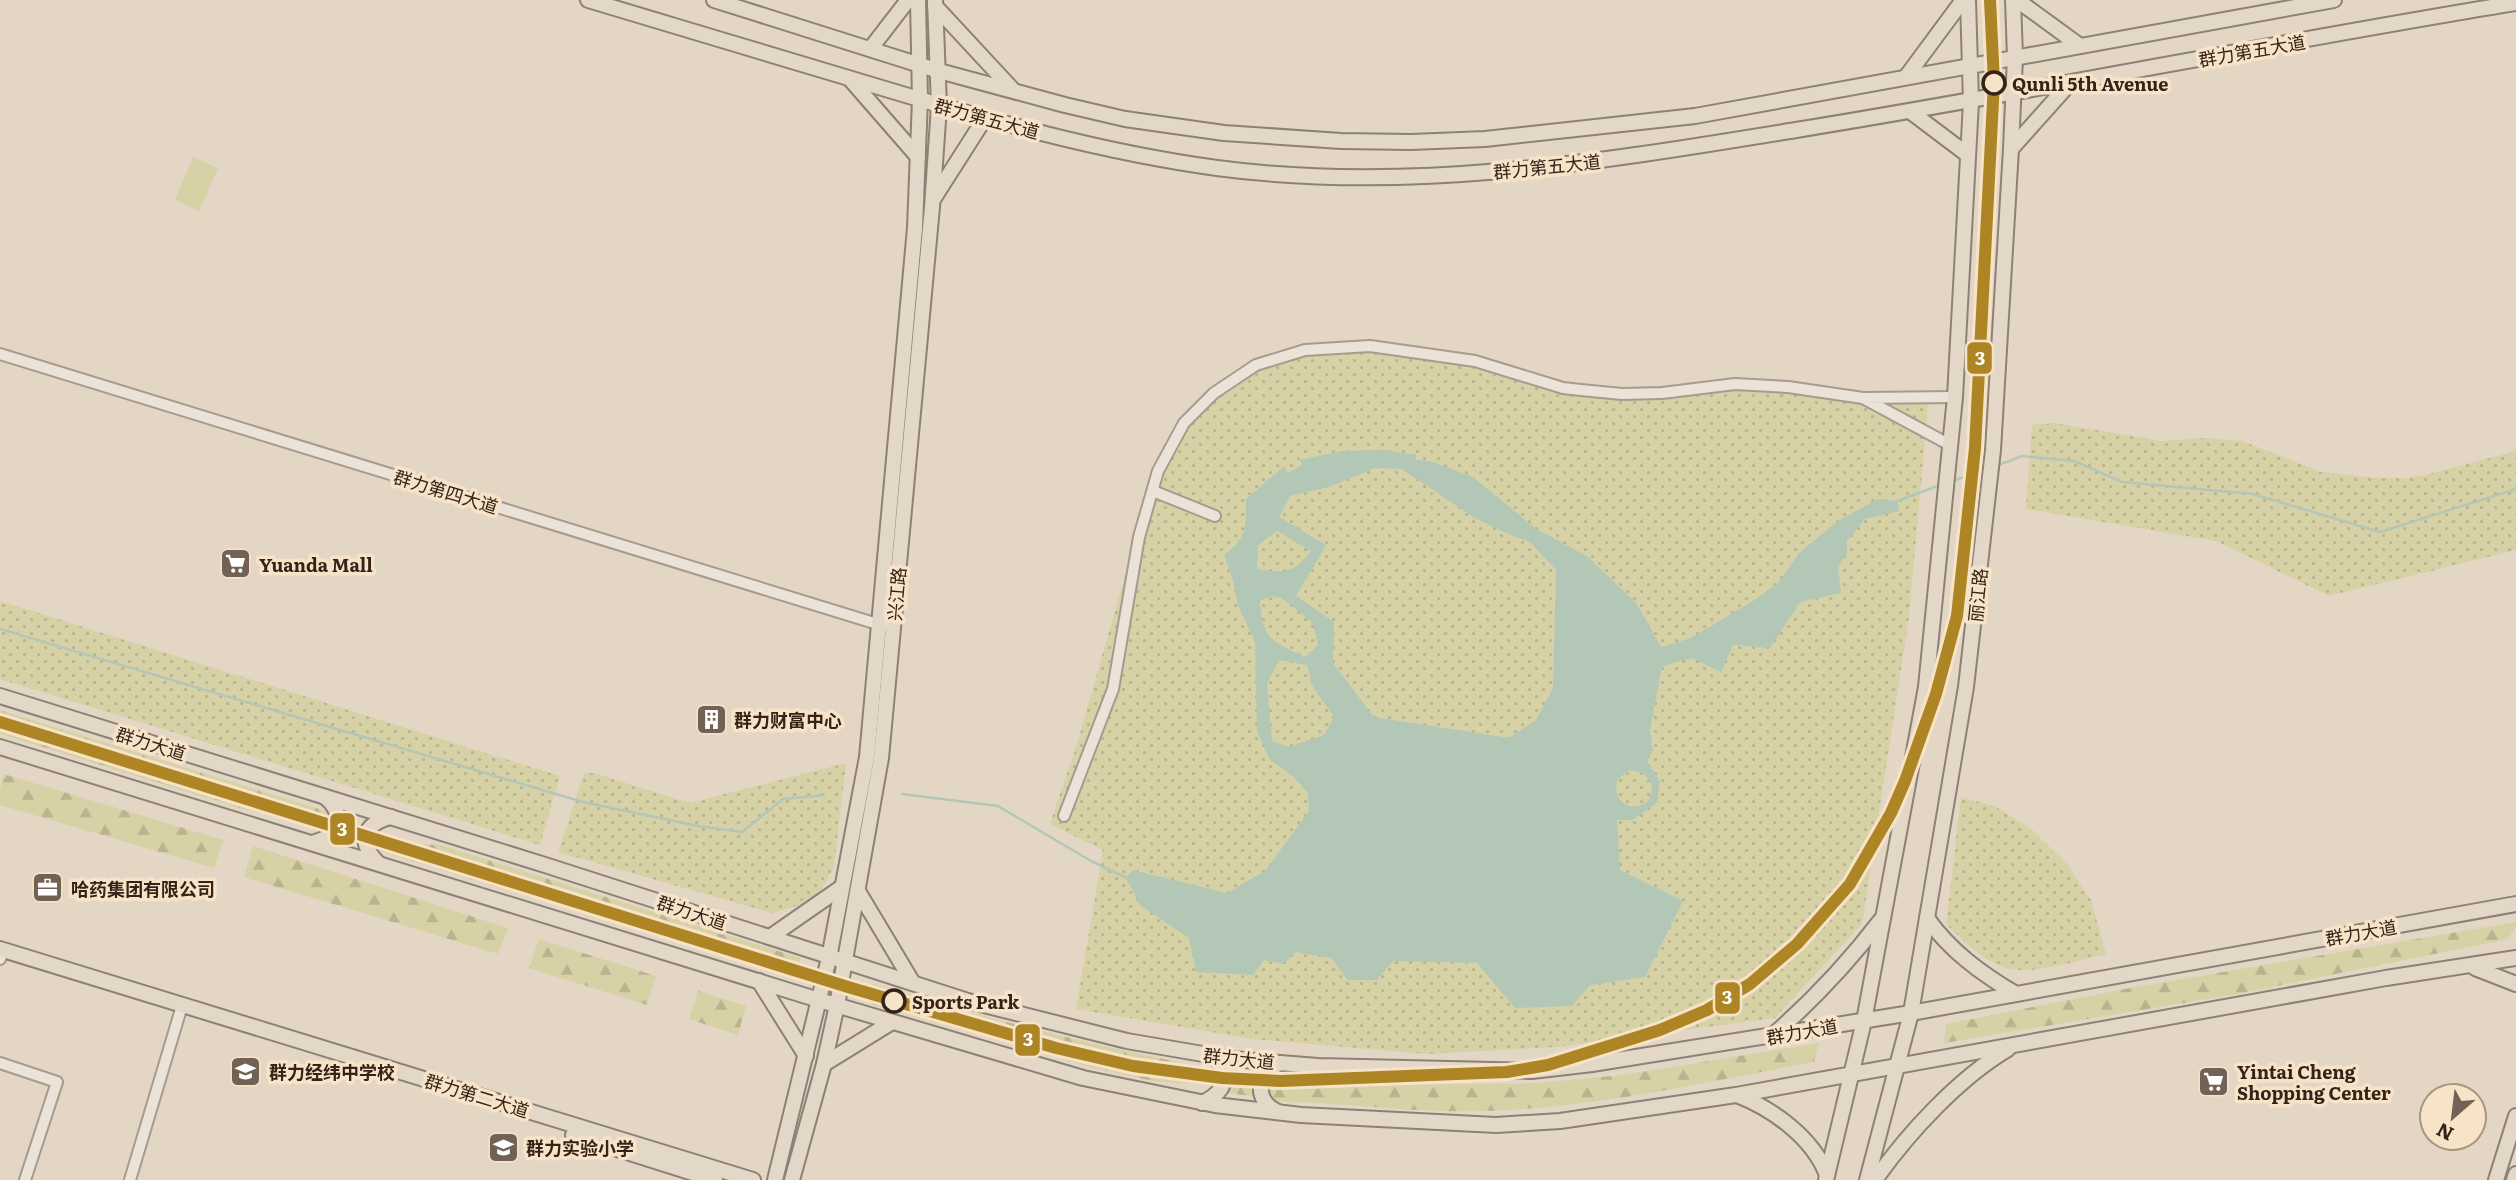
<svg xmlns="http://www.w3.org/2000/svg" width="2516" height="1180" viewBox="0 0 2516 1180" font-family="Literata,'Noto Sans SC',serif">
	<defs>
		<pattern id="forest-firs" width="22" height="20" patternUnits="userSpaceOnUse" patternTransform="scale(1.75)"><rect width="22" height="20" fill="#d7d1a6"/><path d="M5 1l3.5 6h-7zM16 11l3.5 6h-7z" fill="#b9b38e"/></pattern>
		<pattern id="park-dots" width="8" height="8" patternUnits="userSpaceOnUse" patternTransform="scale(1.75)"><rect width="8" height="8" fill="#d7d1a6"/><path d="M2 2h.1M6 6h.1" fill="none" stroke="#b9b38e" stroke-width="1.8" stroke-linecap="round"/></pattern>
	</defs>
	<rect width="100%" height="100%" fill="#e3d6c5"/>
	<path fill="#d7d1a6" d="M193 157 218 168 199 211 175 200Z"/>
	<g fill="url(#forest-firs)">
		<path d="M0 710 326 811 329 821 325 827H320L277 813 249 811 0 734Z"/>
		<path d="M4 774 223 840 214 868 0 805V790Z"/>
		<path d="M379 832 420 844 440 845 800 958 797 975 646 933 376 850 373 839Z"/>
		<path d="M253 846 508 928 498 954 244 877Z"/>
		<path d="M2516 922V926L2508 939 2237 994 1944 1043 1946 1024 2130 988Z"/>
		<path d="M539 939 656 976 647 1005 529 968Z"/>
		<path d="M873 984C984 1018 1095 1046 1208 1068L1215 1071 1216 1077 1211 1085 1153 1081 1093 1068 868 1003Z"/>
		<path d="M698 991 746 1006 738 1035 689 1019Z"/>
		<path d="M1819 1043 1814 1062C1705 1082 1594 1108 1483 1111 1414 1113 1345 1103 1276 1101L1268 1097V1091L1272 1082 1375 1085 1537 1083 1623 1075Z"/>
		<path d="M1230 1071 1256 1074 1257 1077 1253 1087V1096L1226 1093 1231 1082Z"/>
	</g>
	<g fill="url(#park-dots)">
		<path d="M1301 347 1388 349 1484 359 1567 393 1629 399 1747 389 1929 394 1909 617 1862 924 1775 1018 1557 1047 1426 1054 1253 1039 1076 1009 1103 850 1050 824 1076 747 1155 471 1178 419 1242 367Z"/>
		<path d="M2055 423 2161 441 2204 438 2242 441 2321 472 2376 478H2406L2429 474 2516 451V550L2329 596 2216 541 2026 509 2032 425Z"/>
		<path d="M0 601 560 776 540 845 0 679Z"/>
		<path d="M846 763 834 867 816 900 772 913 558 852 584 773H594L690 803Z"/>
		<path d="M1961 797 1994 806 2030 828 2066 863 2091 900 2106 954C2078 960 2029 977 2003 967 1981 959 1963 940 1946 924Z"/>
	</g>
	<path fill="#b3c7b7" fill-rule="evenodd" d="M1383 450 1416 455V460L1430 461 1473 477 1535 528 1588 557 1637 604 1661 647 1691 638 1753 601 1779 582 1800 552 1838 521 1878 499 1897 501 1899 511 1865 519 1847 541V554L1838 567 1841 593 1800 602 1770 648 1733 645 1721 672 1692 658 1662 666 1650 730 1653 751 1647 761 1660 781 1657 803 1632 820H1617L1620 870 1683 901 1645 977 1590 985 1572 1006 1515 1008 1477 963 1393 961 1377 980H1348L1331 958 1296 952 1283 964 1264 960 1253 975 1196 972 1189 938 1140 905 1126 878 1133 870 1227 893 1265 871 1309 811 1308 793 1293 776 1270 760 1257 731 1255 642 1238 605 1233 580 1224 555C1248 537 1246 527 1246 499L1284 466 1288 473 1302 465 1300 460 1341 451ZM1375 468 1402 469 1473 517 1506 533 1530 542 1556 570 1553 688 1536 720 1509 738 1374 717 1333 663 1334 622 1296 596 1326 545 1279 517 1290 496 1329 487ZM1277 531 1311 551C1293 574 1286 573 1257 569L1258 545ZM1271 596 1282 598 1313 623 1318 645 1305 657C1272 641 1262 640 1260 601ZM1279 660 1307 665 1313 687 1334 717 1324 735 1289 747 1272 741 1267 683ZM1628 771C1647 769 1658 785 1648 801 1630 815 1610 800 1618 779Z"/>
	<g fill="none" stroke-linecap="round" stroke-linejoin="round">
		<g stroke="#b3c7b7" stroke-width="2.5">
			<path d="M1996 466 2022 456 2074 461 2122 482 2253 494 2380 532 2516 489"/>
			<path d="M1953 481 1986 469"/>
			<path d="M1897 501 1940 485"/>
			<path d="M0 629 583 802 698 826 742 832 783 799 824 795"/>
			<path d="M902 794 998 806 1091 861 1129 879"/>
		</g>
		<defs>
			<g id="minor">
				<path d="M0 354 884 626"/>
				<path d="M1952 446 1863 398 1955 397"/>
				<path d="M1153 491 1215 516"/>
				<path d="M1064 816 1113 689 1139 537 1158 471 1184 423 1214 393 1256 365 1305 350 1370 346 1475 361 1563 388 1581 390 1622 394 1662 393 1735 384 1788 387 1863 398"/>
				<path d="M0 959 1 957"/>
				<path d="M0 1063 57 1082 25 1180"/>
				<path d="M130 1180 181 1009"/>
			</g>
			<g id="major">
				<path d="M588 0C683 28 777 57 872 85 985 119 1099 152 1217 168 1411 194 1605 161 1796 130 2037 91 2276 42 2516 3"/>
				<path d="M714 0 939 71 1065 105 1125 119 1224 133 1341 141 1411 142 1485 139 1695 116 2334 0"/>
				<path d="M2017 0 2080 46"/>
				<path d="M935 6 1013 90"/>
				<path d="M871 48 908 0"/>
				<path d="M1906 77 1963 0"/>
				<path d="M850 79 918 157"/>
				<path d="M1911 112 1968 155"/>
				<path d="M2011 149 2070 83"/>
				<path d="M934 198 985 118"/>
				<path d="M0 696 545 865 968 1001 1127 1041 1232 1059 1280 1063 1318 1066 1532 1071 1592 1064 1911 1013 2516 904"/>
				<path d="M0 747 819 1000 1083 1078 1215 1105 1301 1115 1496 1125 1560 1121 1736 1095 2386 978 2516 958"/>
				<path d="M312 843C338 837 347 815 325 797"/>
				<path d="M378 863C358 843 362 824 391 817"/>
				<path d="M858 891 913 983"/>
				<path d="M1927 918C1950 951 1982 974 2016 994"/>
				<path d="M770 937 842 887"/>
				<path d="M0 949 753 1180"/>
				<path d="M2475 968 2516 984"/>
				<path d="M759 981 806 1056"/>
				<path d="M1772 1036C1812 1001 1848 963 1880 921"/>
				<path d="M824 1064 892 1022"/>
				<path d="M1737 1095C1773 1109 1813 1138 1827 1175"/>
				<path d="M1202 1103C1218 1096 1229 1084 1223 1065L1212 1056"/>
				<path d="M1278 1112C1253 1100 1257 1075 1280 1063"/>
				<path d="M573 1135 715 1180"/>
				<path d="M775 1180 829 958 867 757 915 228 920 99 918 0"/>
				<path d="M792 1180 824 1064 837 1005 881 758 932 207 939 106 935 0"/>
				<path d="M1826 1180 1864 1021 1926 687 1955 397 1971 102 1968 0"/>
				<path d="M1867 1180 1911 1013 1966 687 1993 450 2011 149 2015 57 2013 0"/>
				<path d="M1875 1180C1908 1133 1959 1078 2008 1049"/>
				<path d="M2496 1180 2516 1116"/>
				<path d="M2514 1180 2516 1174"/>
			</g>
		</defs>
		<use href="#minor" stroke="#a79b90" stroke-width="14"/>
		<use href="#major" stroke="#8d8176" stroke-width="18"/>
		<use href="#minor" stroke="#ebe3d8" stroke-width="10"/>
		<use href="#major" stroke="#e3d8c8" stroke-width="14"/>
		<defs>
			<path id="metro-1" d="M0 722 848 987 1056 1048 1133 1066 1222 1078 1280 1081 1507 1072 1548 1065 1660 1030 1707 1010 1750 984 1797 944 1850 884 1891 813 1905 781 1936 694 1957 616 1975 448 1994 82 1990 0"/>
		</defs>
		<use href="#metro-1" stroke="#f7e3c8" stroke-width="18"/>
		<use href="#metro-1" stroke="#ae8524" stroke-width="12"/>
	</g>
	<defs>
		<symbol id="supermarket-square" viewBox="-11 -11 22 22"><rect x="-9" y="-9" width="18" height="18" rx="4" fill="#726255" stroke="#f7e3c8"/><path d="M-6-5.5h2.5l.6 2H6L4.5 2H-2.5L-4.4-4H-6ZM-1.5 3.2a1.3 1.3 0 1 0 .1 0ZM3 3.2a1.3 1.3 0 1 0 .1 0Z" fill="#fff"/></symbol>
		<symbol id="building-square" viewBox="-11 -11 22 22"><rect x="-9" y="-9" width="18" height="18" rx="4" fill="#726255" stroke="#f7e3c8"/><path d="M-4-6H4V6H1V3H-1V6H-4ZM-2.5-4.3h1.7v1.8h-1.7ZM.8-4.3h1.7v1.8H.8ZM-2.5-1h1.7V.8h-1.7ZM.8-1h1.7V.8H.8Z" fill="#fff"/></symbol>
		<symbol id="office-square" viewBox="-11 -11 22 22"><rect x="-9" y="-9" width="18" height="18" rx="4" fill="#726255" stroke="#f7e3c8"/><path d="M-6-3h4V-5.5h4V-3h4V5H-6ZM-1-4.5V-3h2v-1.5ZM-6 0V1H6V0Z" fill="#fff"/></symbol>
		<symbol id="school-square" viewBox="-11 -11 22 22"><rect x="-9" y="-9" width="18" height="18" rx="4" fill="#726255" stroke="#f7e3c8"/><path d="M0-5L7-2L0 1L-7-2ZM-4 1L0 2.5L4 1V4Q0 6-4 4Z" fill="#fff"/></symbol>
	</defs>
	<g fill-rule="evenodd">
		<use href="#supermarket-square" x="218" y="546" width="35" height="35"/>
		<use href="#building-square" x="694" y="702" width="35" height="35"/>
		<use href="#office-square" x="30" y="870" width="35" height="35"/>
		<use href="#school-square" x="228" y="1054" width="35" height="35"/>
		<use href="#supermarket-square" x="2196" y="1064" width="35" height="35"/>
		<use href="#school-square" x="486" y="1130" width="35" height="35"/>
	</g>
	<g fill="#f7e3c8" stroke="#352319" stroke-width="3.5">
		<circle cx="1994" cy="83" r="11"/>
		<circle cx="894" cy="1001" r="11"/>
	</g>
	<g text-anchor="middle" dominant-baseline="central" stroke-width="7" stroke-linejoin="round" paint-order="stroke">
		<g font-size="18" fill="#352319" stroke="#f7e3c8">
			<text transform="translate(2252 50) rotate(-10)">群力第五大道</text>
			<text transform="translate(987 118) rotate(15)">群力第五大道</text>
			<text transform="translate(1547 166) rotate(-6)">群力第五大道</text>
			<text transform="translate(446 491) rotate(17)">群力第四大道</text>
			<text transform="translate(896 594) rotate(-85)">兴江路</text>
			<text transform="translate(1977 595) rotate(-84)">丽江路</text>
			<text transform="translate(151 743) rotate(17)">群力大道</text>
			<text transform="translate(692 912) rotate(18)">群力大道</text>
			<text transform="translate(2361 932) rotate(-10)">群力大道</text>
			<text transform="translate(1802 1031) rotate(-10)">群力大道</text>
			<text transform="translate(1239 1058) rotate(6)">群力大道</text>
			<text transform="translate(477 1095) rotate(17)">群力第二大道</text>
		</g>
		<g font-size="18" font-weight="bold" fill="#352319" stroke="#f7e3c8" text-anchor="start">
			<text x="2012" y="83">Qunli 5th Avenue</text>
			<text x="912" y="1001">Sports Park</text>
		</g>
		<g font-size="18" font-weight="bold" fill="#352319" stroke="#f7e3c8" text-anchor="start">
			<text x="259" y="564">Yuanda Mall</text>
			<text x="734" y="719">群力财富中心</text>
			<text x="71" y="888">哈药集团有限公司</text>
			<text x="269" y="1071">群力经纬中学校</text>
			<text x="2237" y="1071">Yintai Cheng<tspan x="2237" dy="21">Shopping Center</tspan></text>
			<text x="526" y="1147">群力实验小学</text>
		</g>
	</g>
	<g stroke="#f7e3c8" stroke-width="2.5">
		<rect x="1966" y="341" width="27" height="34" rx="7" fill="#ae8524"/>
		<rect x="329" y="812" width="27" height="34" rx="7" fill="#ae8524"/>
		<rect x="1714" y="981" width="27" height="34" rx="7" fill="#ae8524"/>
		<rect x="1014" y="1023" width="27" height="34" rx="7" fill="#ae8524"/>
	</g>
	<g font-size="19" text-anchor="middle" font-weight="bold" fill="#fff">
		<text x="1980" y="365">3</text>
		<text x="342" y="836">3</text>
		<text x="1727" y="1004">3</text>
		<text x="1028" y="1046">3</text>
	</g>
	<g transform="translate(2453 1117) rotate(208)"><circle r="33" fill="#f7e3c8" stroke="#a99682" stroke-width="2"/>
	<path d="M0-5L12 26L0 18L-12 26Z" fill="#726255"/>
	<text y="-10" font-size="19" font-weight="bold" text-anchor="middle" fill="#352319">N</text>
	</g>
</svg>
